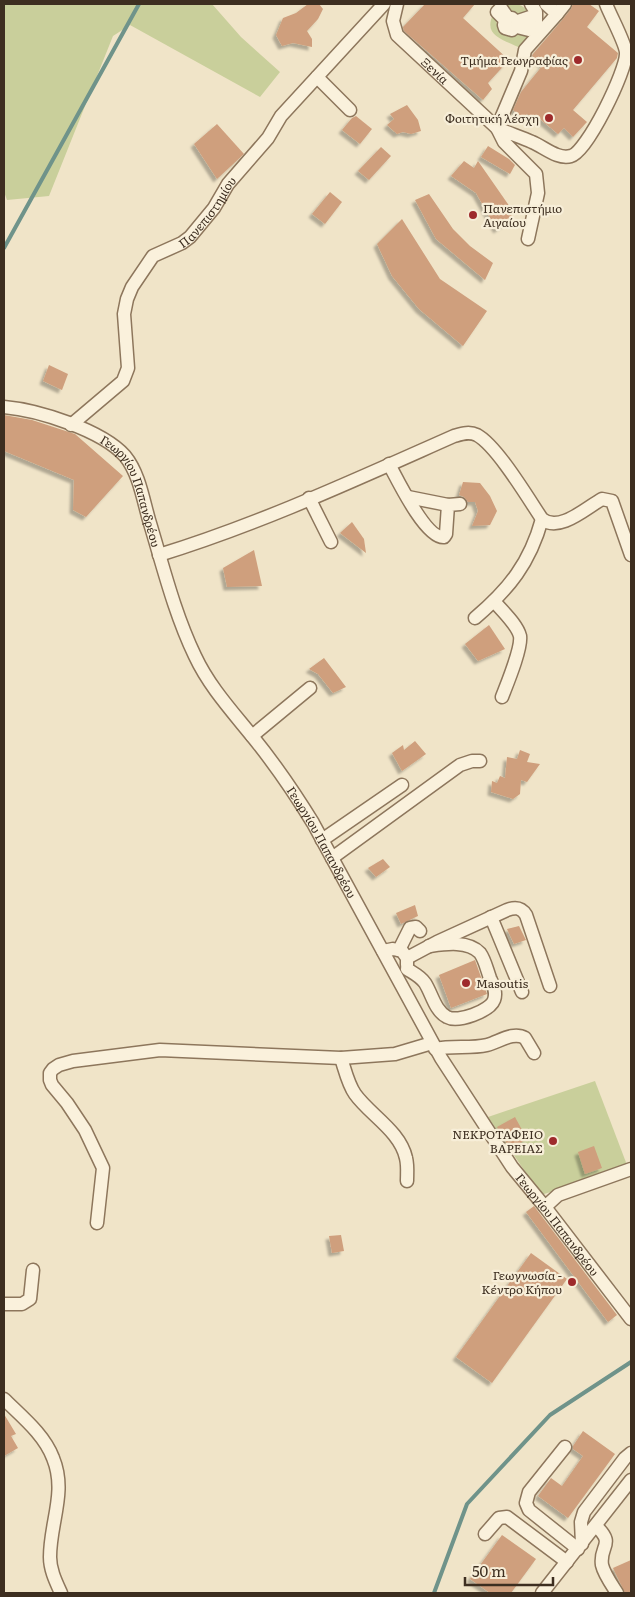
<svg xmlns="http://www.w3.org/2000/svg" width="635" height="1597" viewBox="0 0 635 1597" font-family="Literata,serif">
	<defs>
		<filter id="shadow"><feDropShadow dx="-3.5" dy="3.5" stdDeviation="1" flood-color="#0004"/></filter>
	</defs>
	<rect width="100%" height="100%" fill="#f0e4c8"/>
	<g fill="#c9cf9b">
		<path d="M4 4H212L241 37 280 72 260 97 130 25 113 36 49 196 7 200 4 192Z"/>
		<path d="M507 4C520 4 524 4 530 17L514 16 505 5Z"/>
		<path d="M494 13C498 24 496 35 511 36L521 31 528 35 529 40 520 48C505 40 481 36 494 13Z"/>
		<path d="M595 1081 627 1165 579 1183 541 1195 488 1117Z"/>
	</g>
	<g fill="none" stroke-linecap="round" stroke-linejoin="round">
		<g stroke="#6f938a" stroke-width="4">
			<path d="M4 248 139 4"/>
			<path d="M434 1593 467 1504 550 1415 631 1362"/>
		</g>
	</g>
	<g fill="#cf9f7d" filter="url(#shadow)">
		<path d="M308 4H319L323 9 318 19 307 31 312 39V47L293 43 282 46 276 35 283 18 296 13Z"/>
		<path d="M425 4H475L463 18 509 60 488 83 492 89 483 100 404 31 403 27Z"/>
		<path d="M573 4H589L599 11 587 27 618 53 617 58 573 110 587 122 573 137 564 128 558 134 540 119 537 121 527 114 524 118 513 110 521 92 543 65 532 56 533 54 563 19 571 9Z"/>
		<path d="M407 105 418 120 421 131 411 134 403 132 397 134 387 125 394 119 390 114Z"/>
		<path d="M356 116 372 129 360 144 342 130 352 118Z"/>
		<path d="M217 124 244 154 217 179 194 144Z"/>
		<path d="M488 146 509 159 515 165 510 174 481 157Z"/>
		<path d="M381 147 391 156 369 180 358 171Z"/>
		<path d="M464 161 474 168 478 161 510 207 512 219 497 230 476 193 451 176Z"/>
		<path d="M330 192 342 202 325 224 312 214Z"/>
		<path d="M429 194 453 229 470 246 493 263 485 280 436 239 415 200Z"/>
		<path d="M402 219 440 279 487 311 463 346 419 309 392 276 377 244Z"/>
		<path d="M49 365 68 374 62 390 43 381Z"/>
		<path d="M4 415 32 420 75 434 123 476 86 517 73 510 74 480 4 451Z"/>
		<path d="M463 482 480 483 490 496 497 511 490 525 472 526 478 511 475 502H468L464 497 459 495Z"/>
		<path d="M352 522 364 539 366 553 340 533Z"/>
		<path d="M254 550 262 586 227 587 223 568Z"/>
		<path d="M489 625 505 649 478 661 465 644Z"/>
		<path d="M324 658 346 687 333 693 318 674 309 669Z"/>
		<path d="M415 741 426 754 402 771 392 753 403 745 404 750Z"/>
		<path d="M520 750 530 754 527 762 540 764 527 782 521 780 520 794 513 799 491 792 492 781 497 783 500 776 505 778 507 757 517 759Z"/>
		<path d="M383 859 390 867 376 877 368 868Z"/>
		<path d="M415 905 418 916 401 924 396 913Z"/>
		<path d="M519 926 526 940 514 944 507 929Z"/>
		<path d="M475 960 487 994 451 1008 439 975Z"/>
		<path d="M515 1117 527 1139 510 1149 497 1127Z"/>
		<path d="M594 1146 602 1168 585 1174 578 1152Z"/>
		<path d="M534 1206 617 1315 608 1322 526 1212Z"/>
		<path d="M341 1235 344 1251 332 1253 329 1236Z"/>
		<path d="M531 1253 567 1279 492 1383 456 1357Z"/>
		<path d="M4 1414 16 1434 11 1436 18 1448 4 1456Z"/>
		<path d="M583 1431 615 1454 568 1518 538 1496 551 1478 562 1486 583 1456 573 1449V1446Z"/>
		<path d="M502 1535 536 1559 511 1593H490L470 1579Z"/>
		<path d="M631 1560V1593H625L613 1568Z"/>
	</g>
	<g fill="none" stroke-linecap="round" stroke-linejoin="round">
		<defs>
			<g id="minor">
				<path id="s1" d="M397 4 393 21 397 35 497 128 521 71 525 50 557 14 546 4"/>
				<path d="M531 4 536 12V27"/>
				<path d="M501 8 508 18H512L516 22 514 28 512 30 505 28 504 25 505 20 497 12Z"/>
				<path d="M557 14 565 4"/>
				<path d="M530 17 529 30 517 27 518 21Z"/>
				<path d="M317 77 350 110"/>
				<path d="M528 239 538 193 536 174 504 142 497 128C508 133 521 137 532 142 544 147 558 160 571 156 587 152 627 70 626 53 626 44 610 15 606 4"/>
				<path id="s2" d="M4 407C38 410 102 430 125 456 139 473 143 499 149 520 163 566 174 612 195 656 209 686 231 710 252 736 274 763 294 792 313 823L441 1058 512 1167 545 1207 631 1319"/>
				<path id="s3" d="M71 425 123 381 128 368 124 314 127 299 132 287 153 256 182 243 190 237 214 208 228 184 268 138 281 116 384 4"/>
				<path d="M389 464C397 479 426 539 444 537L446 534 448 505 460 504"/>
				<path d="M408 497 448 505"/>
				<path d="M309 498 331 542"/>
				<path d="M159 555C260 524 357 479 454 436 461 434 469 431 477 435 497 446 528 498 542 519 559 533 586 508 602 499L612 501 631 555"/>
				<path d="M494 601C502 611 517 624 520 636 522 648 507 684 502 697"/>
				<path d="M475 618C509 589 530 563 542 519"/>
				<path d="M252 736 310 688"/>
				<path d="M322 840 402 785"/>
				<path d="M332 858 460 765 472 761H480"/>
				<path d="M491 917 522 992"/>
				<path d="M399 950 410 928 416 927 420 931"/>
				<path d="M383 951 393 949 402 951 407 958V965"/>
				<path d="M407 958 437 942 507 910C515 907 521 907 526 915L550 986"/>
				<path d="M407 969C413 973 420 976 425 983 432 994 435 1011 447 1017 458 1023 490 1011 494 1000 497 992 493 985 490 978 487 970 485 960 480 953 468 940 444 944 429 946"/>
				<path d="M435 1049C453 1045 470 1049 487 1045 499 1042 513 1031 525 1038L534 1053"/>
				<path d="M341 1058C345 1070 348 1084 355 1094 370 1115 400 1131 406 1158 408 1166 407 1174 407 1181"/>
				<path d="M545 1207 558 1195 631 1169"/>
				<path d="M97 1223 103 1168 85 1130 67 1103 52 1085 50 1080V1073L53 1069 59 1065 73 1061 160 1050 341 1058 395 1054 432 1043"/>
				<path d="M4 1304H22L30 1299 33 1270"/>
				<path d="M4 1399C21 1416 44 1434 53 1458 67 1492 50 1522 50 1557 50 1570 56 1582 61 1593"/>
				<path d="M565 1447 529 1492 526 1503 529 1510 578 1549"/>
				<path d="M596 1526C616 1545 599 1545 602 1565 604 1574 612 1585 617 1593"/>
				<path d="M485 1534 499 1518 507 1517 567 1562"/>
				<path d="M582 1544 581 1522 584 1512 625 1458 631 1453"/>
				<path d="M542 1593 631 1480"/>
			</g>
		</defs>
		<use href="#minor" stroke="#8d765c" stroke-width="15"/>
		<use href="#minor" stroke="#faf1dc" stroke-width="12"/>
	</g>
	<g fill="#9e2a2b" stroke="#f7eed8" stroke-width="2">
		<circle cx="578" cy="60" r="5"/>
		<circle cx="549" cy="118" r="5"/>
		<circle cx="473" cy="215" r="5"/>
		<circle cx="466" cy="983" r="5"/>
		<circle cx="553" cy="1141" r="5"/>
		<circle cx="572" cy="1282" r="5"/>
	</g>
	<g text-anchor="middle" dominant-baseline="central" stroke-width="4.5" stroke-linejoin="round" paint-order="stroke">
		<g font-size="12" fill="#3d2e20" stroke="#f7eed8" text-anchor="end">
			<text x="568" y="60">Τμήμα Γεωγραφίας</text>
			<text x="539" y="118">Φοιτητική λέσχη</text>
			<text x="483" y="208" text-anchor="start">Πανεπιστήμιο<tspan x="483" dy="14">Αιγαίου</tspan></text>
			<text x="476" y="983" text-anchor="start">Masoutis</text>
			<text x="543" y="1134">ΝΕΚΡΟΤΑΦΕΙΟ<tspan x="543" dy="14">ΒΑΡΕΙΑΣ</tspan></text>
			<text x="562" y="1275">Γεωγνωσία -<tspan x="562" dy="14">Κέντρο Κήπου</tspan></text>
		</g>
		<g font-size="12" fill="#3d2e20" stroke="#f7eed8">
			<text stroke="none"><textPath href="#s1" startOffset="84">Ξενία</textPath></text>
			<text stroke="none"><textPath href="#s3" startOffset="274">Πανεπιστημίου</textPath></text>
			<text stroke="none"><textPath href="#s2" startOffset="166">Γεωργίου Παπανδρέου</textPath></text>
			<text stroke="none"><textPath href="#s2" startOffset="571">Γεωργίου Παπανδρέου</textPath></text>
			<text stroke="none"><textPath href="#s2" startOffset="1021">Γεωργίου Παπανδρέου</textPath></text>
		</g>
	</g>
	<rect width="635" height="1597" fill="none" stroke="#3d2e20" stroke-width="10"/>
	<path d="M465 1577v8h88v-8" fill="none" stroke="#3d2e20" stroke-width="2.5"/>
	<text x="472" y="1577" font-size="15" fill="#3d2e20" stroke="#f7eed8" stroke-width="4" paint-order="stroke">50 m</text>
</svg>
